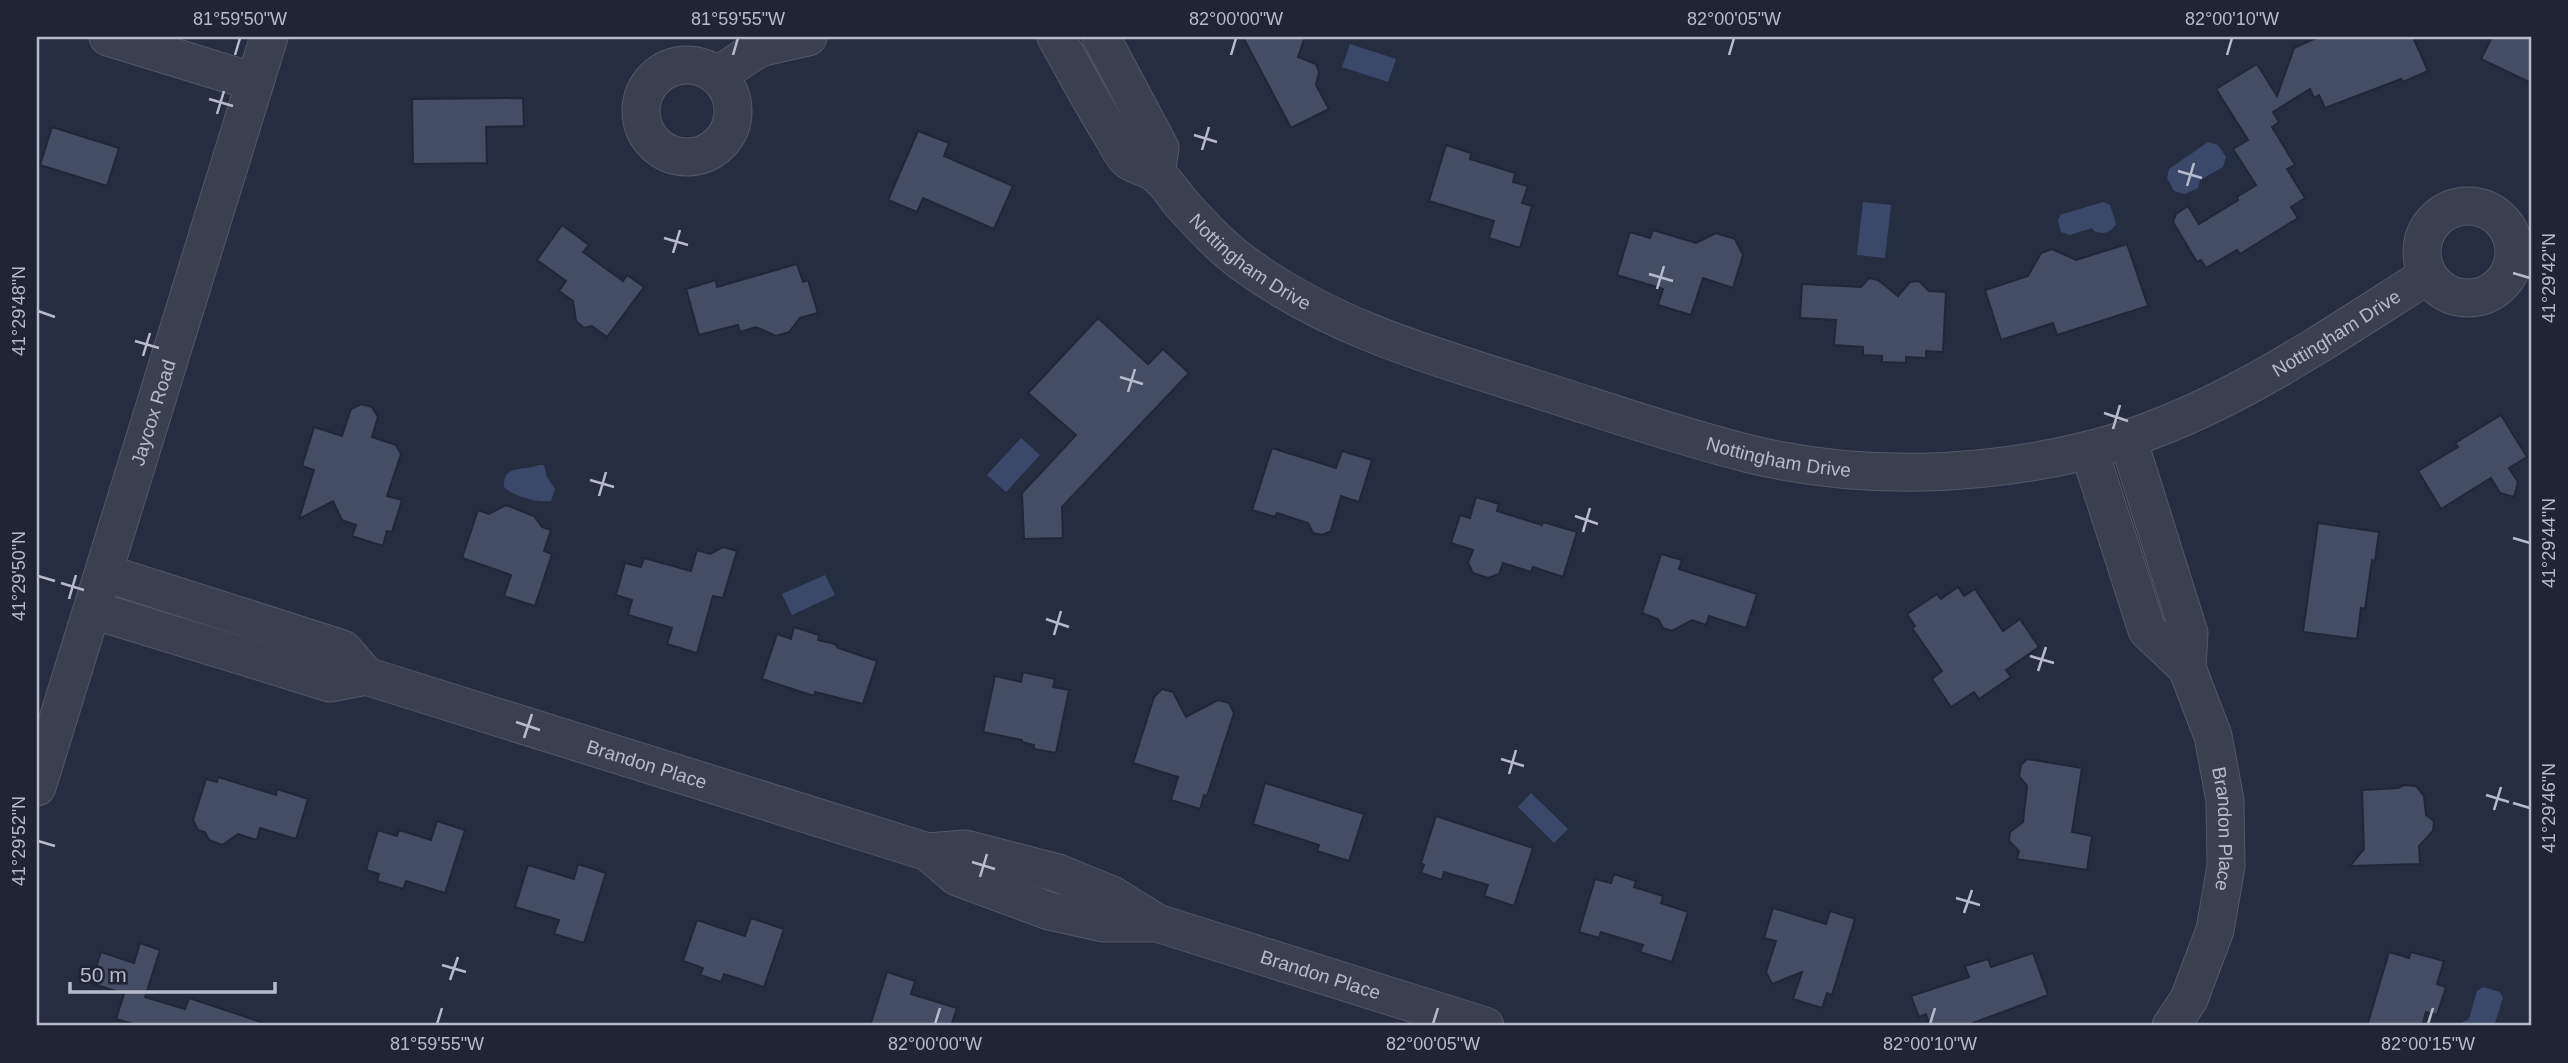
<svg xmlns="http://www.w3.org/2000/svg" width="2568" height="1063" viewBox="0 0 2568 1063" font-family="Arial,sans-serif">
	<rect width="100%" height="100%" fill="#252d41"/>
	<g fill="#3a496a">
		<path d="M1350 44 1396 59 1388 82 1342 67Z"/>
		<path d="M2208 142 2218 145 2226 157 2223 167 2200 180 2198 188 2185 194 2174 191 2167 178 2169 169Z"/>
		<path d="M1863 202 1891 205 1885 258 1857 255Z"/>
		<path d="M2103 202 2110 205 2116 224C2110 233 2104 235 2094 231L2092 228 2070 235 2061 232 2058 221 2060 215Z"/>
		<path d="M1021 438 1040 455 1006 492 987 475Z"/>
		<path d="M539 465H544L547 477 555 489 551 501C539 503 512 496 504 487 503 463 524 472 539 465Z"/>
		<path d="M825 575 835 595 792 615 782 594Z"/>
		<path d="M1531 793 1568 829 1554 843 1518 807Z"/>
		<path d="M2483 987 2500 992 2503 998 2494 1026H2461L2463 1022 2469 1019 2477 991Z"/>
	</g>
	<g fill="#434d63" stroke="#202737" stroke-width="2">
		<path d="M1243 37H1305L1298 57 1316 64 1319 72 1316 85 1329 109 1291 128Z"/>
		<path d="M2318 37H2413L2428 71 2403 82 2401 79 2325 108 2319 95 2314 98 2310 89 2273 112 2279 122 2272 127 2295 165 2287 169 2305 198 2291 207 2298 218 2240 254 2237 250 2206 268 2201 260 2197 262 2173 222 2176 214 2188 206 2199 224 2238 200 2237 197 2256 185 2233 149 2248 140 2216 89 2257 64 2277 96 2294 48Z"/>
		<path d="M2492 37H2531V83L2481 59Z"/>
		<path d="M523 98 524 126 486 127 487 163 413 164 412 99Z"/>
		<path d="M52 127 119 148 107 186 40 165Z"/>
		<path d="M918 131 949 143 944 156 1013 186 994 229 923 198 917 212 888 200Z"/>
		<path d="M1446 145 1471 153 1470 159 1515 173 1513 182 1528 186 1522 203 1532 206 1520 248 1489 238 1494 221 1429 201Z"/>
		<path d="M562 225 589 245 583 252 623 281 627 275 644 287 607 337 592 326 584 328 576 321 573 301 559 291 566 281 537 260Z"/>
		<path d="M1653 230 1696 243 1716 233 1735 239 1743 255 1733 288 1703 278 1691 315 1658 305 1663 289 1617 275 1630 232 1650 238Z"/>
		<path d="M2127 244 2148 306 2057 335 2053 323 2001 340 1985 290 2028 276 2041 253 2052 249 2076 260Z"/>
		<path d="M797 264 803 282 808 280 818 313 800 318 789 332 776 336 756 327 740 332 738 325 699 335 686 289 716 280 717 287Z"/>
		<path d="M1869 278 1878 280 1898 296 1910 282 1919 281 1929 291 1946 292 1943 352 1926 351V358L1906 357V363L1882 362V356L1863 355V347L1834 345 1836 320 1800 318 1802 284 1861 287Z"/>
		<path d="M1098 318 1148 364 1163 349 1189 373 1062 507 1063 538 1024 539 1022 493 1076 435 1028 393Z"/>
		<path d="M361 404 372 407 378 417 372 437 396 445 401 454 387 496 402 500 392 532 387 531 383 546 352 536 356 525 342 520 333 501 299 519 314 470 302 466 314 427 342 436 351 409Z"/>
		<path d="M2501 415 2527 457 2509 468 2518 482 2514 497 2500 493 2491 478 2441 509 2418 471 2458 447 2455 443Z"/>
		<path d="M1272 448 1336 468 1342 451 1372 460 1359 502 1341 496 1331 531 1322 535 1313 533 1308 523 1277 513 1275 517 1252 510Z"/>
		<path d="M1476 497 1499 504 1497 511 1542 525 1543 522 1577 532 1563 577 1533 567 1531 572 1503 563 1499 574 1488 578 1473 573 1468 563 1473 550 1451 543 1460 515 1470 518Z"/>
		<path d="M506 505 534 516 542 527 551 530 544 551 552 554 535 606 504 596 511 575 462 558 478 510 489 514Z"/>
		<path d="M2318 523 2379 532 2375 561 2372 560 2365 609 2361 608 2357 639 2303 632Z"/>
		<path d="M723 547 737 551 723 598 713 596 697 653 667 644 672 628 628 615 632 600 616 595 625 563 641 567 644 558 691 571 697 550 710 554Z"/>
		<path d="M1661 554 1682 560 1679 569 1757 594 1746 628 1709 616 1706 625 1692 620 1672 631 1663 628 1658 619 1642 613Z"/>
		<path d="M1958 587 1964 596 1975 589 2003 631 2020 619 2039 647 2006 670 2011 677 1979 699 1974 692 1951 707 1932 679 1942 671 1912 628 1915 626 1907 614 1937 594 1941 599Z"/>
		<path d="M794 627 819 635 818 640 835 644 838 648 877 661 863 704 815 692 814 696 762 679 777 634 791 639Z"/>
		<path d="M1023 672 1055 679 1053 687 1069 690 1056 753 1034 749V745L1022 742V740L983 732 995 676 1021 682Z"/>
		<path d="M1162 689 1173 692 1186 717 1218 700 1229 703 1234 713 1207 796 1204 795 1200 809 1171 800 1178 777 1133 763 1154 697Z"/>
		<path d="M2027 759 2082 768 2072 832 2092 836 2087 870 2017 859 2019 851 2009 841 2010 832 2023 822 2027 786 2019 776 2021 765Z"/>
		<path d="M218 777 276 795 277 789 308 799 296 839 260 828 257 840 238 834 222 845 209 840 205 832 198 830 193 820 206 779 217 782Z"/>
		<path d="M1265 783 1364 814 1349 861 1317 851 1319 845 1253 824Z"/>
		<path d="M2404 785 2416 786 2424 796 2426 815 2434 821 2433 831 2419 846 2420 864 2350 866 2364 849 2362 790 2398 788Z"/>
		<path d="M1436 816 1533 848 1514 906 1484 896 1488 885 1444 872 1442 880 1421 873 1424 865 1421 863Z"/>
		<path d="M437 821 465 830 445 893 406 881 403 889 377 881 379 874 366 870 378 830 397 836 399 830 431 840Z"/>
		<path d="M578 864 606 873 584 943 554 934 559 920 515 907 528 865 574 879Z"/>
		<path d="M1614 874 1636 881 1634 887 1663 896 1661 903 1688 912 1672 962 1640 952 1643 945 1601 932 1599 938 1579 932 1595 879 1611 883Z"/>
		<path d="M1773 908 1826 924 1830 911 1855 919 1832 995 1827 993 1822 1008 1793 999 1802 972 1772 984 1766 972 1776 941 1764 938Z"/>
		<path d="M751 918 784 929 764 987 724 974 721 982 700 975 703 968 683 961 697 920 745 936Z"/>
		<path d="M140 943 160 950 145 997 185 1009 189 998 261 1022V1026H140L116 1019 124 994 91 983 101 952 134 963Z"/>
		<path d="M2389 952 2409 958 2411 952 2444 961 2437 984 2446 987 2437 1015 2426 1012 2422 1026H2367Z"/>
		<path d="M2033 953 2048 995 1965 1026H1930L1926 1014 1919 1017 1911 996 1969 977 1965 966 1988 959 1991 967Z"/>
		<path d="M887 972 915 981 911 994 957 1008 951 1026H870Z"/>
	</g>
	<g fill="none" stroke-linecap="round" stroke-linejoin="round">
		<defs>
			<g id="minor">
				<path d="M108 37 255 82"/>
				<path id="s1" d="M1056 37C1074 69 1091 101 1110 132 1116 141 1120 152 1127 159 1134 166 1147 167 1155 173 1165 180 1173 193 1181 203 1200 224 1220 246 1243 263 1329 326 1423 353 1524 385 1598 408 1673 435 1750 454 1861 481 1983 477 2093 449 2216 417 2322 342 2428 275"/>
				<path d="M1101 37 1160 148 1156 174"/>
				<circle cx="687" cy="111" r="46"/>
				<path d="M717 76 759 48 808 37"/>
				<circle cx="2468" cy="252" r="46"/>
				<path d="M2128 439 2189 633 2187 668"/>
				<path id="s2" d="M2089 450 2147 630 2187 668 2213 736 2225 800 2226 866 2215 930 2189 999 2171 1026"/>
				<path d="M105 573 343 649 366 676"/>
				<path id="s3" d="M93 610 330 683 366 676 928 852 957 877 1049 911 1103 923H1157"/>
				<path id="s4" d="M37 787 269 37"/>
				<path id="s5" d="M928 852 965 849 1058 873 1112 895 1157 923 1485 1026"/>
			</g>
		</defs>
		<use href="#minor" stroke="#515868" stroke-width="39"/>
		<use href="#minor" stroke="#394050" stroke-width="37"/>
	</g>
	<path fill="none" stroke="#b5bbcb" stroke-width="2.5" d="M235 55 240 38M733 55 738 38M1231 55 1236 38M1729 55 1734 38M2227 55 2232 38M209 99 233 106M217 114 224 91M1194 135 1217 142M1202 150 1209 127M2178 171 2202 178M2187 186 2194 163M664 238 688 245M673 253 680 230M2513 273 2530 278M1649 274 1673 281M1657 289 1664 266M38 311 55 317M135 341 159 348M143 356 150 333M1120 377 1143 384M1128 392 1135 369M2104 413 2128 421M2113 429 2120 405M590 480 614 487M599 496 606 472M1575 516 1598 524M1583 532 1590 508M2513 538 2530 543M38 576 55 581M61 583 84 590M69 599 76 575M1046 619 1069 627M1054 635 1061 611M2030 656 2054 663M2038 671 2046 647M516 722 540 730M524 738 532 714M1501 759 1524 766M1509 774 1516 750M2486 795 2509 802M2513 803 2530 808M2494 810 2501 787M38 841 55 846M972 862 995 869M980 877 987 854M1956 898 1980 905M1964 913 1972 890M442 965 466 972M450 980 458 957M437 1024 442 1008M935 1024 940 1008M1433 1024 1438 1008M1930 1024 1935 1008M2428 1024 2433 1008"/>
	<g text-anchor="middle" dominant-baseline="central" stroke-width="7" stroke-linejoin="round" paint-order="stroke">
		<g font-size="19" fill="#b5bbcb" stroke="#1e2535">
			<text stroke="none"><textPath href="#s1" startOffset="304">Nottingham Drive</textPath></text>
			<text stroke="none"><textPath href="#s1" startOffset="1460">Nottingham Drive</textPath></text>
			<text stroke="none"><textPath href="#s4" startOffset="392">Jaycox Road</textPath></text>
			<text stroke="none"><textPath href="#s1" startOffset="872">Nottingham Drive</textPath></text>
			<text stroke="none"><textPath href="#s3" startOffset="579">Brandon Place</textPath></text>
			<text stroke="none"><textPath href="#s2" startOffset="411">Brandon Place</textPath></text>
			<text stroke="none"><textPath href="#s5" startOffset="416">Brandon Place</textPath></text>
		</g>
	</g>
	<rect width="2568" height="1063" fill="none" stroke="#1e2535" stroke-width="77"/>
	<path d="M70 982v10h205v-10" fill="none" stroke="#b5bbcb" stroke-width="3.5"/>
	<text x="80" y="982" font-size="21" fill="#b5bbcb" stroke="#1e2535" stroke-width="5" paint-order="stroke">50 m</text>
	<rect x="38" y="38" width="2492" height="986" fill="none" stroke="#b5bbcb" stroke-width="2.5"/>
	<g font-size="18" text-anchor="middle" fill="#b5bbcb">
		<text x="240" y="25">81°59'50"W</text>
		<text x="738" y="25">81°59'55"W</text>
		<text x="1236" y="25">82°00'00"W</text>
		<text x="1734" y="25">82°00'05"W</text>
		<text x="2232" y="25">82°00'10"W</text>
		<text transform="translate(2549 278) rotate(-90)" y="6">41°29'42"N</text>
		<text transform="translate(19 311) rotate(-90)" y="6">41°29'48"N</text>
		<text transform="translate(2549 543) rotate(-90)" y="6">41°29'44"N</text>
		<text transform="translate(19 576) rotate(-90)" y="6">41°29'50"N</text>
		<text transform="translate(2549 808) rotate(-90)" y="6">41°29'46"N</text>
		<text transform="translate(19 841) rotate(-90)" y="6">41°29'52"N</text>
		<text x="437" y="1050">81°59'55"W</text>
		<text x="935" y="1050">82°00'00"W</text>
		<text x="1433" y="1050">82°00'05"W</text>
		<text x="1930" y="1050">82°00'10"W</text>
		<text x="2428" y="1050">82°00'15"W</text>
	</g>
</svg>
